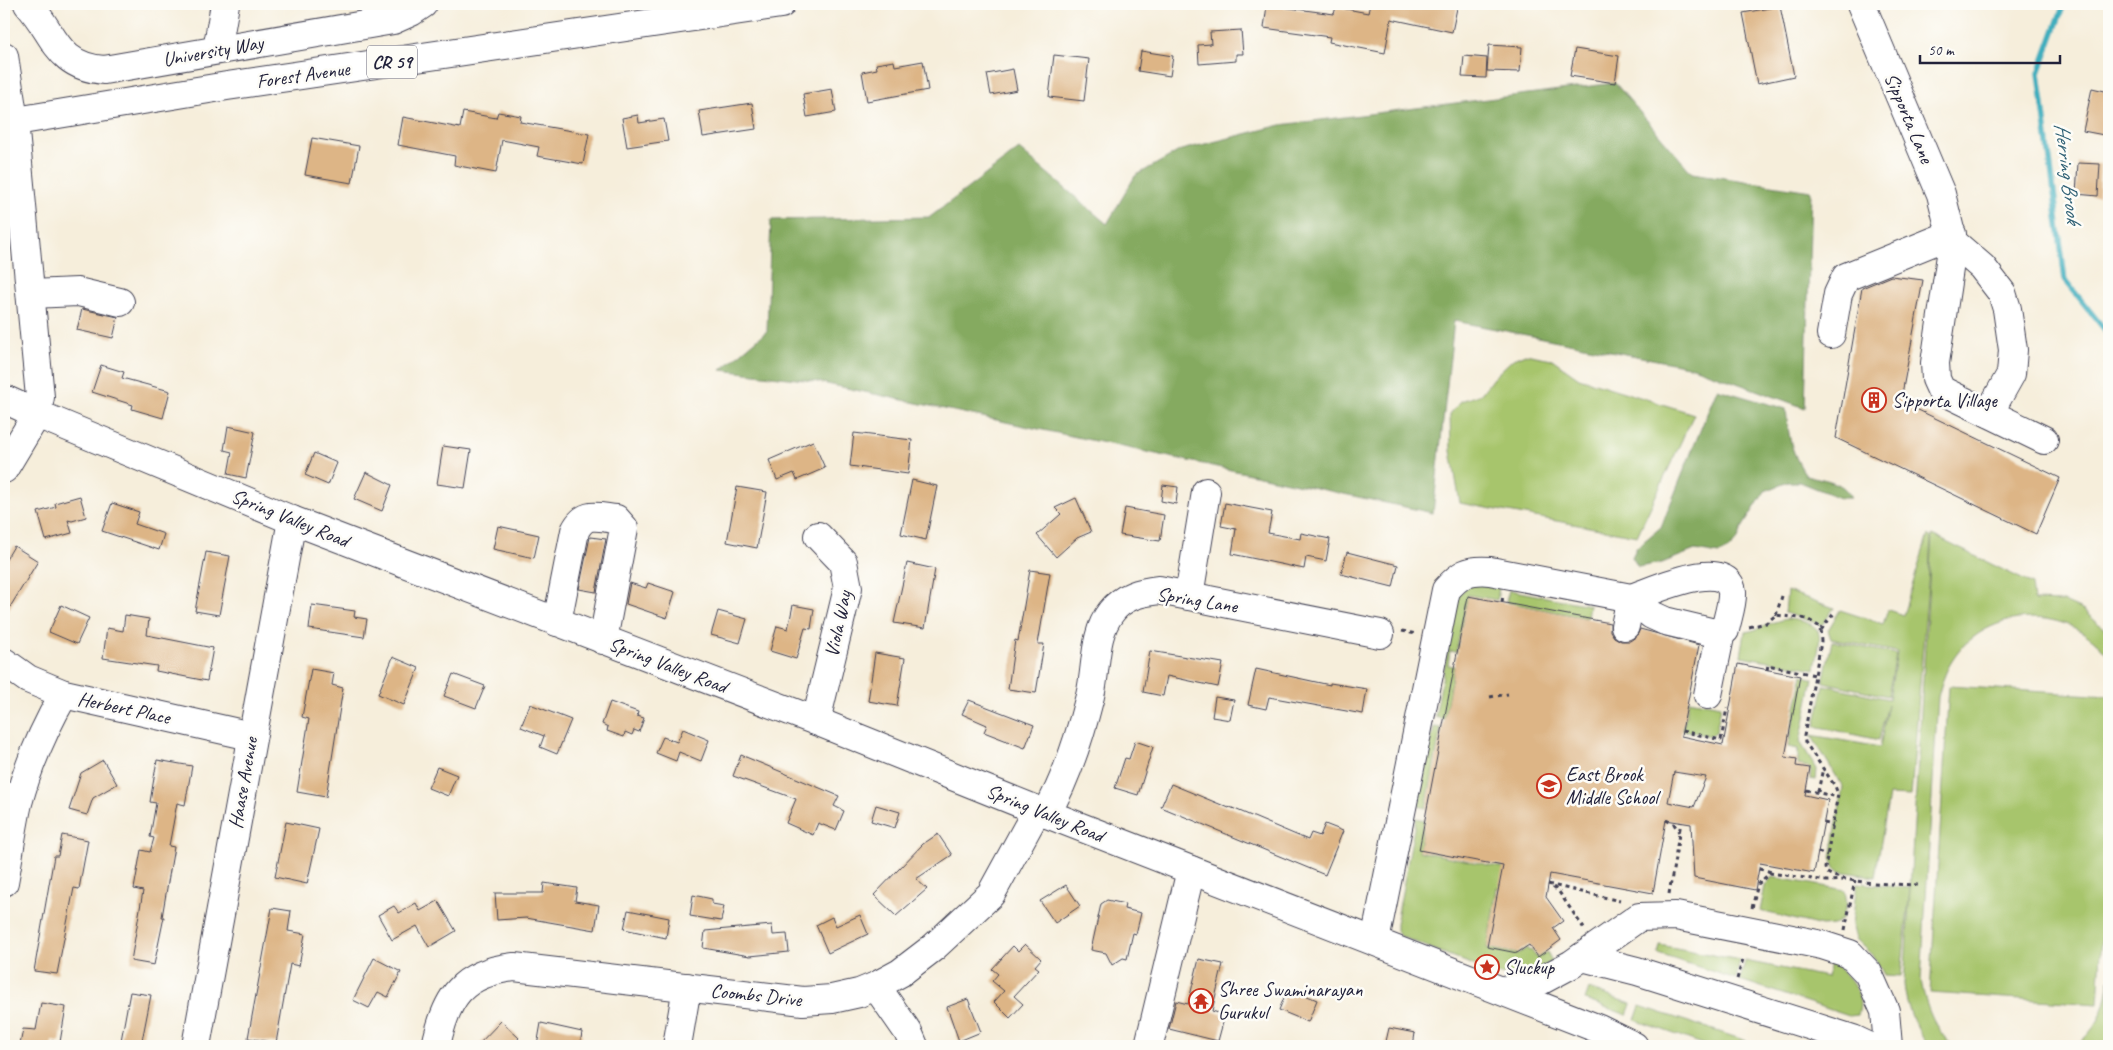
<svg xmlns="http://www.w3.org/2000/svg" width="2113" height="1050" viewBox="0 0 2113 1050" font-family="Caveat,sans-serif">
	<rect width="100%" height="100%" fill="#fdfcf7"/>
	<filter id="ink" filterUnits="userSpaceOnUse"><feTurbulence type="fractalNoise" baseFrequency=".02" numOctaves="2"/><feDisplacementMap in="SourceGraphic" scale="10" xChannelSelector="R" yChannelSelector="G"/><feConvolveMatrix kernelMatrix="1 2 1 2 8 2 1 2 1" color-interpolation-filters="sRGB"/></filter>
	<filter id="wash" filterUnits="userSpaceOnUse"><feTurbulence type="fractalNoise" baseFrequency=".0096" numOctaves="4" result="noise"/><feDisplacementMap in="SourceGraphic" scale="20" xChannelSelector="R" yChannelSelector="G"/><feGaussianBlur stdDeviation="1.12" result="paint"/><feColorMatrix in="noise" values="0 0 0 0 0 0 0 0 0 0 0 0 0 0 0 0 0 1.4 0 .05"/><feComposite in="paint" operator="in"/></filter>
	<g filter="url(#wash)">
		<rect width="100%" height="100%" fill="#f6eedb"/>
		<g fill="#a7c56c" stroke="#647454">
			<path d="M1525 354 1552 359 1579 378 1694 414 1637 536 1460 503 1451 451 1450 414 1461 401 1481 394 1493 378 1513 359Z"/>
			<path d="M1928 535 1931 538 1929 571 1911 796 1889 795 1875 877 1840 871 1835 868 1831 858 1843 787 1811 735 1880 747 1888 704 1879 740 1815 726 1824 685 1889 699 1897 652 1831 639 1828 630 1840 610 1883 624 1888 610 1903 615Z"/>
			<path d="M1932 535 2032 584 2034 601 2064 602 2084 611 2109 633V657C2071 604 1987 605 1952 661 1945 672 1941 685 1938 697L1921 980C1925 1004 1934 1031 1954 1046H1928C1915 1026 1906 1008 1904 984Z"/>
			<path d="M1473 583 1499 588 1497 600 1468 595 1456 652 1450 651 1448 665 1454 666 1444 719 1435 717 1458 594Z"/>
			<path d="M1509 590 1589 605 1587 618 1506 602Z"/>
			<path d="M1787 591 1834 608 1822 625 1785 613Z"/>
			<path d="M1788 619C1829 624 1820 636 1815 669L1741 656 1745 632C1761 630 1773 620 1788 619Z"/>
			<path d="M1832 641 1896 654 1888 696 1823 682Z"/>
			<path d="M1803 675 1813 679 1800 742 1817 769 1816 780 1810 779 1811 770 1809 767 1798 765V749L1788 747Z"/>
			<path d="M1949 686 2109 696V814L2098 1004 1930 993Z"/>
			<path d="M1689 700 1721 706 1716 732 1710 736 1683 730Z"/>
			<path d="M1434 727 1441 728 1426 808 1418 806Z"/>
			<path d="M1416 818 1424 820 1419 851 1514 870 1510 890 1497 888 1487 948 1518 954 1527 948 1529 951 1531 950 1537 958 1547 952 1552 961C1537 972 1515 977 1496 974L1400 936 1396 930V924Z"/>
			<path d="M1772 877 1845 890 1847 904 1842 919 1833 925 1822 926 1760 911 1765 886Z"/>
			<path d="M1857 883 1910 888 1901 976 1884 975 1874 956 1856 939 1852 924Z"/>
			<path d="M1660 945 1740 960 1736 979 1658 954Z"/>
			<path d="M1745 961 1827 977 1830 962C1846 973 1866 993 1858 1015L1849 1016 1740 980Z"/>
			<path d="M2109 979V1046H2076C2099 1025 2107 1010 2109 979Z"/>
			<path d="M1589 989 1631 1004 1627 1015 1585 1000Z"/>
			<path d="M1640 1006 1762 1046H1708L1635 1020Z"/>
		</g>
		<g fill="#85aa60" stroke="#54664e">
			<path d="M1615 83 1692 173 1811 191 1805 408 1693 367 1454 321 1433 513 813 381 721 370 767 331 771 220 930 217 1019 149 1107 224 1135 176 1181 150 1281 125Z"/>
			<path d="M1717 389 1786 409C1789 437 1790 451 1806 475 1822 480 1844 480 1851 498H1840L1800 482H1788L1765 491 1742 528 1738 539 1729 549 1719 554 1695 550 1662 563 1638 567 1632 557 1637 547 1661 527Z"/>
		</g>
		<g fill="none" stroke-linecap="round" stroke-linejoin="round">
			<path stroke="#40aebe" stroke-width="5.5" d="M2064 4 2039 73 2065 280 2109 335"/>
		</g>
		<g id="blocks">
			<g fill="#ddb586" fill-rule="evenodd">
				<path d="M1370 4H1389L1411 8 1412 4H1436L1457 8 1452 32 1391 19 1385 53 1329 42 1330 37 1264 28 1267 5 1334 14 1336 7 1368 13Z"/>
				<path d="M1780 6 1794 76 1757 84 1743 13Z"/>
				<path d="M1241 30 1243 54H1236V61L1199 64 1198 45 1211 44 1210 32Z"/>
				<path d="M1489 45 1522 47 1520 72 1487 71Z"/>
				<path d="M1575 49 1619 56 1615 83 1570 76Z"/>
				<path d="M1141 51 1173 56 1170 76 1138 71Z"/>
				<path d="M1054 55 1089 59 1084 101 1049 97Z"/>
				<path d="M1464 56 1487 58 1486 78 1462 77Z"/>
				<path d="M894 61 895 66 923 61 928 90 867 101 862 72 877 69 876 64Z"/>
				<path d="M1013 69 1017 90 991 95 987 74Z"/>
				<path d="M2092 88 2109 92V136L2083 131Z"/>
				<path d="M832 89 836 112 807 117 803 94Z"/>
				<path d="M752 103 756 129 703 137 699 111Z"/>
				<path d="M463 112 496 118 498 112 521 116 520 122 589 134 583 164 537 156 539 147 502 140 496 173 454 165 455 156 398 145 403 117 460 128Z"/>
				<path d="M638 115 639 123 664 119 668 141 627 147 622 118Z"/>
				<path d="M312 138 359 146 352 183 305 175Z"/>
				<path d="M2078 163 2100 164 2098 196 2076 194Z"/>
				<path d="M1891 276 1923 280 1902 394 1912 407 2060 478 2036 534 1836 438 1862 288Z"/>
				<path d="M82 309 118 317 113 338 77 330Z"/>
				<path d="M101 365 124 372 122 378 170 391 163 418 132 409 133 405 92 392Z"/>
				<path d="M228 426 255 432 246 478 228 474 232 452 224 450Z"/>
				<path d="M854 433 912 440 908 474 850 466Z"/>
				<path d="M813 441 825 468 797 480 794 473 777 480 769 460Z"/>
				<path d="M443 446 471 450 465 488 437 484Z"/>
				<path d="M314 453 337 463 328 485 305 475Z"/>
				<path d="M366 472 392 485 382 511 354 499Z"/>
				<path d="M912 480 937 486 926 540 901 534Z"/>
				<path d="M1163 485 1178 487 1176 504 1161 501Z"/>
				<path d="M737 487 767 492 757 548 727 542Z"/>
				<path d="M80 496 86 517 72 521 68 520 72 533 46 540 38 512 56 507 55 503Z"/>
				<path d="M1076 498 1091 532 1077 538 1056 557 1037 535 1061 514 1055 508Z"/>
				<path d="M112 503 139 512 135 524 164 534 159 550 102 531Z"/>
				<path d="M1225 503 1272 512 1268 533 1300 539 1301 533 1330 539 1326 561 1306 557 1304 569 1232 554 1236 529 1221 526Z"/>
				<path d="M1125 508 1164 515 1160 541 1120 535Z"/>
				<path d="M498 526 539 535 534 558 493 549Z"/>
				<path d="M590 537 606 539 596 592 579 589Z"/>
				<path d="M14 546 38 561 4 617V563Z"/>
				<path d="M206 552 230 556 219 615 195 611Z"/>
				<path d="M1347 552 1398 565 1393 587 1341 574Z"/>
				<path d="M907 563 935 569 925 628 894 623Z"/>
				<path d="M1030 570 1050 573 1038 644H1044L1036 693 1008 689 1015 640 1018 641Z"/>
				<path d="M630 583 646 588 648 583 675 592 667 618 626 604Z"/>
				<path d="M1468 596 1610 623V631L1614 637 1621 641H1630L1637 636 1640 629 1699 645 1681 736 1723 745 1738 664 1800 676 1785 757 1797 759 1796 766 1810 768 1805 795 1828 800 1814 873 1760 863 1755 890 1694 878 1691 824 1666 820 1653 893 1550 874 1546 897 1563 921 1553 928 1561 940 1538 957 1529 945 1517 953 1487 947 1503 866 1419 850ZM1674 772 1706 777 1694 807 1668 802Z"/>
				<path d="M61 605 89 618 77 644 49 632Z"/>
				<path d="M312 605 355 611 354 617 367 619 364 637 309 629Z"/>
				<path d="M793 605 814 609 811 629 805 628 796 659 770 651 777 626 788 629Z"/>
				<path d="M718 611 747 619 740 643 711 635Z"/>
				<path d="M125 615 149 619 147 635 213 648 207 681 156 671 157 666 103 658 107 628 123 631Z"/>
				<path d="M1150 651 1223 663 1218 687 1167 676 1163 696 1143 692Z"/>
				<path d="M875 653 905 658 897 706 868 701Z"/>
				<path d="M393 657 419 668 404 705 378 694Z"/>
				<path d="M311 669 334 673 332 685 343 688 326 797 297 792 309 719 302 717Z"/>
				<path d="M1256 669 1330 685V683L1367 689 1363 714 1269 697 1266 709 1248 705Z"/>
				<path d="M453 674 485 686 476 708 444 696Z"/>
				<path d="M1215 697 1234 700 1230 720 1212 717Z"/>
				<path d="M969 700 1034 725 1025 748 984 732 987 725 962 714Z"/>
				<path d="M610 702 638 712 637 716 644 718 639 732 634 730 632 735 625 732 624 737 607 731 608 727 602 724Z"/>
				<path d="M530 704 571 720 557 754 540 747 544 736 521 727Z"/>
				<path d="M683 729 709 740 701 761 679 752 676 761 656 753 663 737 677 742Z"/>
				<path d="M1135 741 1153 747 1138 795 1115 788 1125 758 1129 759Z"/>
				<path d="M741 755 839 796 834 806 844 811 836 830 818 823 813 835 786 823 796 799 733 776Z"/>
				<path d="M103 760 117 784 93 798 87 815 69 810 81 773Z"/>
				<path d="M157 760 192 766 185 805 177 803 169 846 174 847 162 917H164L154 965 131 961 143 891 134 889 141 850 150 852 154 838 150 837 156 803 150 802Z"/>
				<path d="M437 767 457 775 448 796 428 788Z"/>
				<path d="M1171 784 1229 808 1230 807 1308 840 1311 833 1320 836 1325 824 1343 831 1325 875 1161 807Z"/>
				<path d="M876 805 900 812 895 828 871 821Z"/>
				<path d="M286 822 319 829 307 884 275 877Z"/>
				<path d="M938 834 952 855 916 879 927 889 896 916 874 895 923 844Z"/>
				<path d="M62 835 88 840 79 889 74 888 57 974 34 971 54 856H58Z"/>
				<path d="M544 883 577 888 575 901 599 905 595 930 526 918 497 920 495 893H543Z"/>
				<path d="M1066 885 1080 906 1055 923 1040 901Z"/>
				<path d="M693 895 712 899V904L724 906 721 921 690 916Z"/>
				<path d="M1107 900 1125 904 1124 909 1141 913 1136 934 1133 933 1127 959 1123 958 1112 965 1106 953 1091 950 1101 904Z"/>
				<path d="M438 901 456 931 429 947 417 926 392 940 378 915 394 906 399 913 416 903 420 911Z"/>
				<path d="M272 908 291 911 288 931 305 934 299 966 290 964 276 1043 248 1038Z"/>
				<path d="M628 910 669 918 666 938 624 929Z"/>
				<path d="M860 915 868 934 828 953 816 925 832 917 836 926Z"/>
				<path d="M772 925 773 935 787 934 789 952 750 956 703 948 705 931Z"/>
				<path d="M1025 944 1041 959 1035 966 1039 969 1014 996 1023 1004 1010 1018 994 1002 1004 991 992 981 998 974 992 969 1013 946 1018 951Z"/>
				<path d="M374 958 401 972 388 997 378 992 369 1008 353 1000Z"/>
				<path d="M1199 959 1223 964 1212 1011 1225 1015 1218 1041 1169 1029 1176 1001 1188 1004Z"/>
				<path d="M1288 988 1317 1000 1308 1022 1279 1010Z"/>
				<path d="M130 992 151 995 141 1046H120Z"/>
				<path d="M968 999 981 1032 959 1041 947 1007Z"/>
				<path d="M41 1003 66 1007 60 1042 52 1041 51 1046 20 1045 23 1029 36 1030Z"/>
				<path d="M501 1021 519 1038 511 1046H477Z"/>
				<path d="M541 1023 582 1032 580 1046H537Z"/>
				<path d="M1389 1028 1415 1033 1413 1046H1385Z"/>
			</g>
		</g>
	</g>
	<g filter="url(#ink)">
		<use href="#blocks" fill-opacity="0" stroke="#424153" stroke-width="1"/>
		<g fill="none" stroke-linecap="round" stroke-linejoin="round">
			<defs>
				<g id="minor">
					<path d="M28 4C56 35 56 66 104 70L393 20 411 12 423 4"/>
					<path d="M1861 4 1941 194 1953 242 1982 267 2002 293 2007 309 2013 350 2011 374 1989 413"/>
					<path d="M217 50 225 4"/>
					<path d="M4 56 14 121 40 397 37 414 292 520 816 721 1037 810 1599 1029 1634 1046"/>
					<path d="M1953 242 1935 363 1936 379 1941 390 2044 440"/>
					<path d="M31 294 78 292 120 302"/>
					<path d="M1831 334 1838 294 1846 277 1952 234"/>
					<path d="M4 399 37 414 4 469"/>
					<path d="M1189 596 1206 492"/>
					<path d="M557 622 575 531C585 511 597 517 616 519L624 528 603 640"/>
					<path d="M1625 626 1631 598"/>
					<path d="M4 662 28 679 64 694 251 736"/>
					<path d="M1708 695 1721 632"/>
					<path d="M816 721 848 588 843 562 818 536"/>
					<path d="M1046 814C1067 778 1080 736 1090 696 1097 668 1093 635 1111 612 1123 596 1141 592 1159 590L1380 634"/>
					<path d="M4 882C9 856 12 829 18 803 28 765 44 729 64 694"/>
					<path d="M1375 941 1446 590C1460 574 1468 569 1490 571L1631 598 1652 615 1665 621 1715 633 1725 630C1727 619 1733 603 1732 592 1727 555 1651 592 1631 598"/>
					<path d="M1582 957 1637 971 1853 1039 1868 1046"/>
					<path d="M876 986 908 1032 914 1046"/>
					<path d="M1503 991 1542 980 1572 964 1639 917 1676 916 1822 945 1850 954 1868 973 1885 1011 1888 1046"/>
					<path d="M1150 1041 1191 870"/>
					<path d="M196 1046 292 520"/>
					<path d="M436 1046C446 997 462 973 514 967L803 1001 832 999 859 993 876 986 900 973 934 947 991 894 1037 810"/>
					<path d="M677 1046 687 987"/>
				</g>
				<path id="major" d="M4 123 227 86 781 4"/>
			</defs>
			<use href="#minor" stroke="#424153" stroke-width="30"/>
			<use href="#major" stroke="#424153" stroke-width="30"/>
			<g stroke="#424153" stroke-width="3" stroke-dasharray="4 4" stroke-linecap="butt">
				<path d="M1502 602 1503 595"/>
				<path d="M1776 615 1783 593"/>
				<path d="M1749 627 1766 623 1776 615 1807 619 1820 627 1821 642 1804 736 1805 742 1835 786 1838 794 1825 868 1826 872C1842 884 1897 884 1918 885"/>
				<path d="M1821 630 1835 612"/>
				<path d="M1402 631 1416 634"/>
				<path d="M1767 670 1768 665 1815 675"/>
				<path d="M1490 697 1508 694"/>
				<path d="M1682 731 1721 740 1727 708"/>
				<path d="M1806 790 1838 797"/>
				<path d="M1818 792 1823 768"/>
				<path d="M1666 820 1674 824 1679 832"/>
				<path d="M1824 823 1833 825"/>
				<path d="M1818 852 1827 855"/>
				<path d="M1759 869 1772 872"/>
				<path d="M1548 884 1620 901"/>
				<path d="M1553 887 1559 892 1585 930"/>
				<path d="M1669 894 1681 822"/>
				<path d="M1752 908 1758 884 1770 873 1827 881 1843 880"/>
				<path d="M1845 930 1855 880"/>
				<path d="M1737 979 1743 959"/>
			</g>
			<use href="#minor" stroke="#fff" stroke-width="28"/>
			<use href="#major" stroke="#fff" stroke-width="28"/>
		</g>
	</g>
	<defs>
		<symbol id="building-ring" viewBox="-11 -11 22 22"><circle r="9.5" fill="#fdfcf7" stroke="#c8321e" stroke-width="1.5"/><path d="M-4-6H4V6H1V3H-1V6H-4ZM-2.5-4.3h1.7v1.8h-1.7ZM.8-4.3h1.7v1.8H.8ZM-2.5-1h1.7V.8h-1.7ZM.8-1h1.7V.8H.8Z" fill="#c8321e"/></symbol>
		<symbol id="school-ring" viewBox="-11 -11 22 22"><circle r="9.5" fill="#fdfcf7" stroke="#c8321e" stroke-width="1.5"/><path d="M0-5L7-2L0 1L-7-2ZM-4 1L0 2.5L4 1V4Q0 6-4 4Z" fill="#c8321e"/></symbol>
		<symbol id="sight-ring" viewBox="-11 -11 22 22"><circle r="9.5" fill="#fdfcf7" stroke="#c8321e" stroke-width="1.5"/><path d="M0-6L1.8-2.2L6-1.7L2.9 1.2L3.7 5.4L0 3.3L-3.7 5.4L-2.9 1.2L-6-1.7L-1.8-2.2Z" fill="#c8321e"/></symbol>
		<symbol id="temple-ring" viewBox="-11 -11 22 22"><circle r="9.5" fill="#fdfcf7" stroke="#c8321e" stroke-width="1.5"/><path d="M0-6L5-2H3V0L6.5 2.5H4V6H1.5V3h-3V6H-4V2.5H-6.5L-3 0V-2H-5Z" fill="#c8321e"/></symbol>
	</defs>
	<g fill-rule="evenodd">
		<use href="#building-ring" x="1860" y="386" width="28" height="28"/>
		<use href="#school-ring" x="1535" y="772" width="28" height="28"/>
		<use href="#sight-ring" x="1473" y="953" width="28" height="28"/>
		<use href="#temple-ring" x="1187" y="987" width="28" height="28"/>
	</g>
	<g text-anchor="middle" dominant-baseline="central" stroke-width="5" stroke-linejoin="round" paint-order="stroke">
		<rect fill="#fdfcf7" stroke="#646373" stroke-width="1" x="367" y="45.5" width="50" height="33" rx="4"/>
		<g font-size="19" font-weight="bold" fill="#22223b">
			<text x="392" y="62">CR 59</text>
		</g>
		<g font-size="20" fill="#22223b" stroke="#fdfcf7">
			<text transform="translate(213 51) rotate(-10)">University Way</text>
			<text transform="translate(303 75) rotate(-8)">Forest Avenue</text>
			<text transform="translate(1909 118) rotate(67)">Sipporta Lane</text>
			<text transform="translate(290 518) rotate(22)">Spring Valley Road</text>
			<text transform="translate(1197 600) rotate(9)">Spring Lane</text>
			<text transform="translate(838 624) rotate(-78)">Viola Way</text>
			<text transform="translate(668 665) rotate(21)">Spring Valley Road</text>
			<text transform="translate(124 708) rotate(12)">Herbert Place</text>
			<text transform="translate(243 783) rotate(-80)">Haase Avenue</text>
			<text transform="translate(1045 813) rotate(22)">Spring Valley Road</text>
			<text transform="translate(756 995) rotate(6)">Coombs Drive</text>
		</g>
		<g font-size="20" fill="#22223b" stroke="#fdfcf7" text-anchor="start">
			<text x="1892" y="400">Sipporta Village</text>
			<text x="1566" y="774">East Brook<tspan x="1566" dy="23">Middle School</tspan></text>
			<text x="1504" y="967">Sluckup</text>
			<text x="1218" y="989">Shree Swaminarayan<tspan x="1218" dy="23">Gurukul</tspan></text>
		</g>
		<g font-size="21" font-style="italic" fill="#306176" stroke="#fdfcf7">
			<text transform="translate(2068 173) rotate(83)">Herring Brook</text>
		</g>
	</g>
	<rect width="2113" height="1050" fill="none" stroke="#fdfcf7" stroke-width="20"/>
	<path d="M1920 55v8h140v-8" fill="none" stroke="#22223b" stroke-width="2.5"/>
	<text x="1928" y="55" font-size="15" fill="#22223b" stroke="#fdfcf7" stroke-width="4" paint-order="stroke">50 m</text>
</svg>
